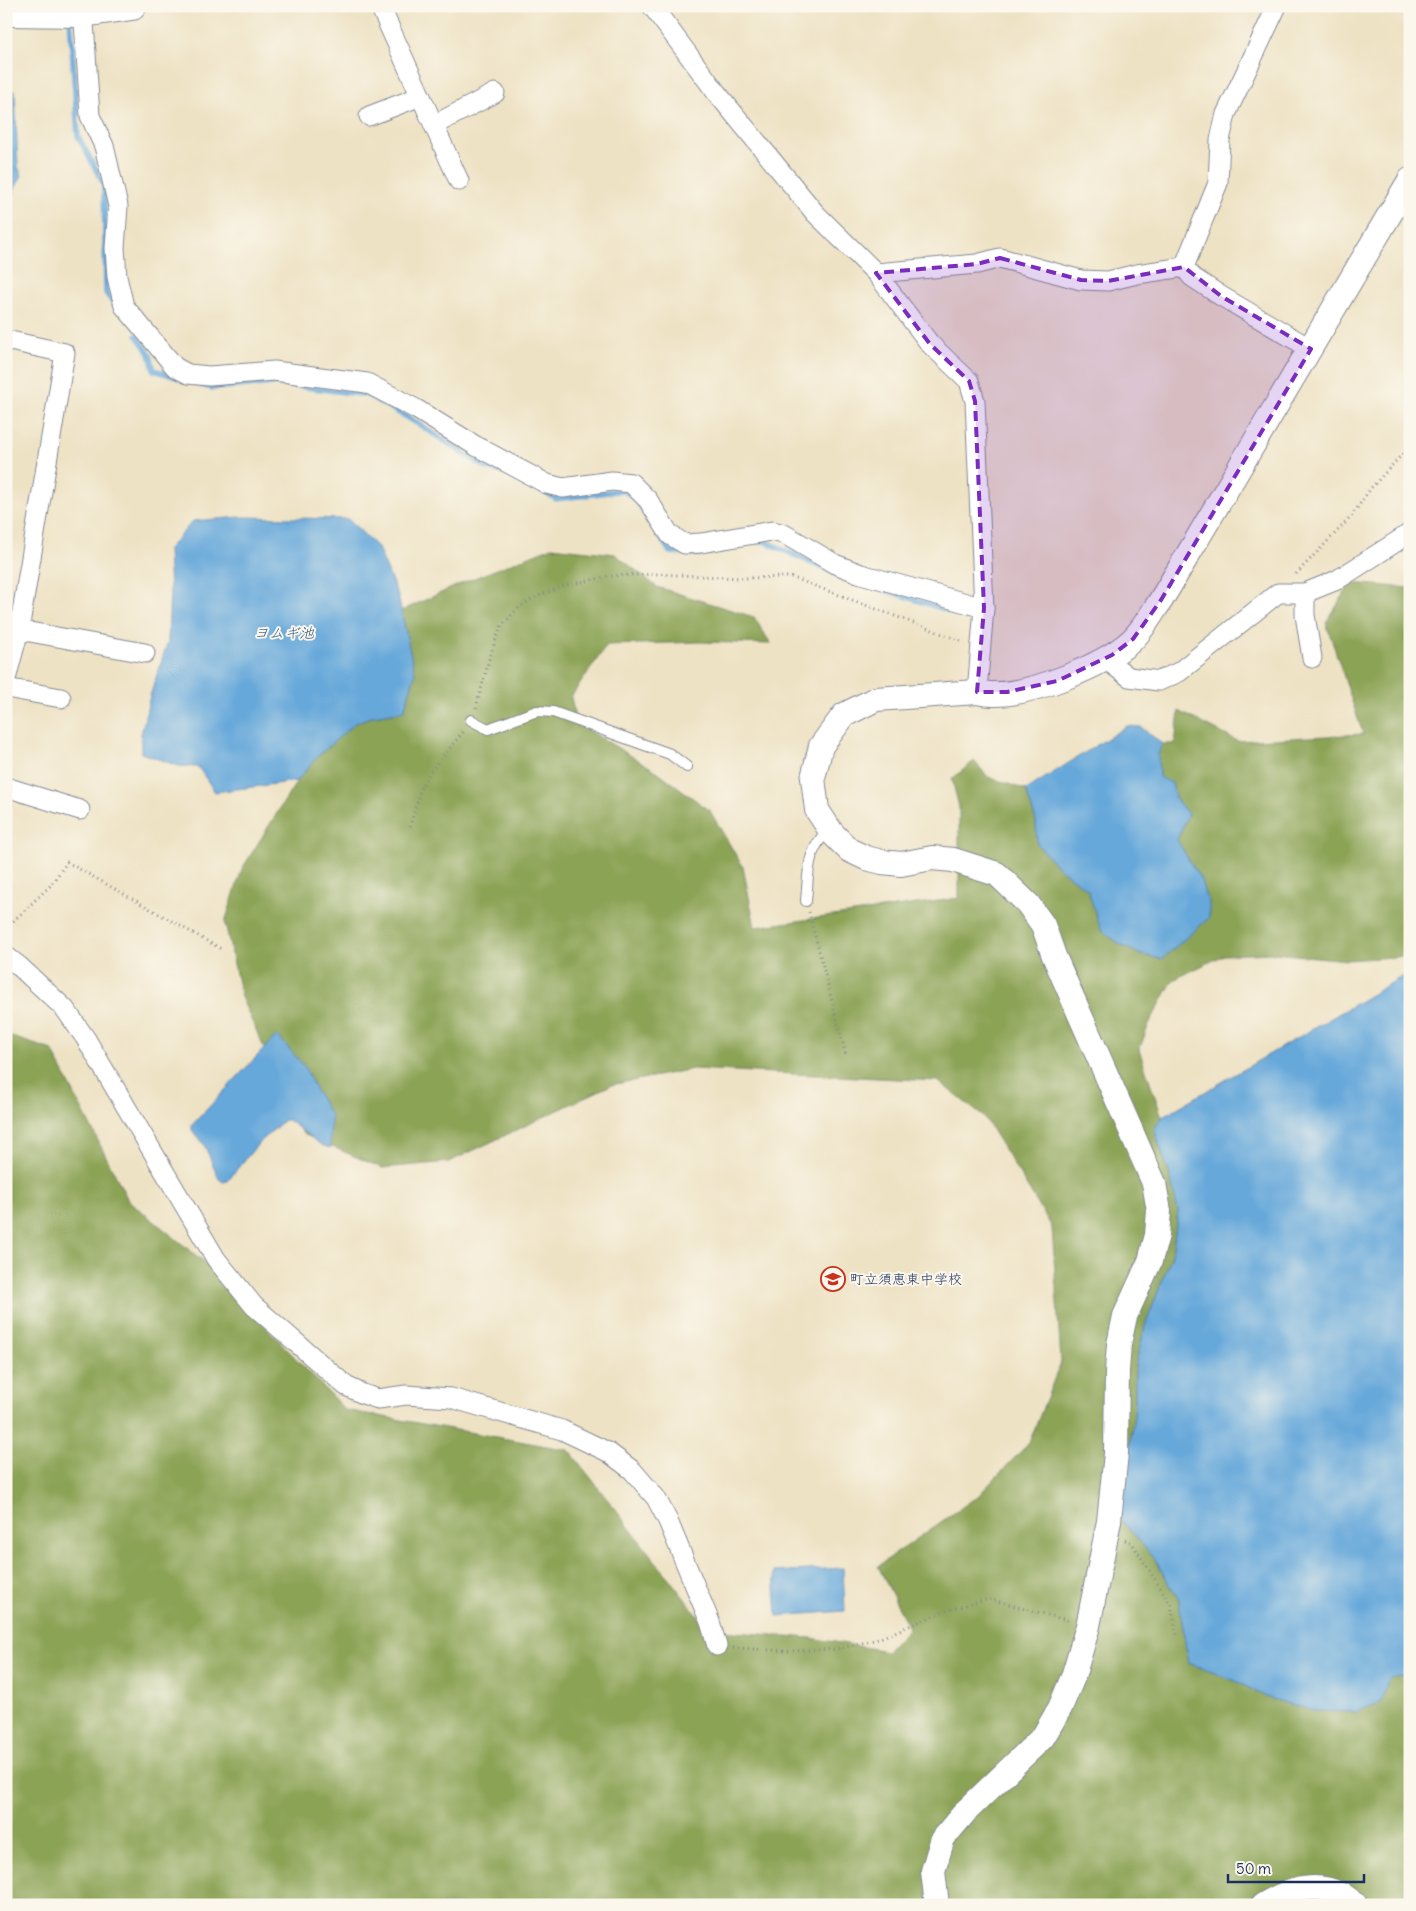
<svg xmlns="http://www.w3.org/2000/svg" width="1416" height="1911" viewBox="0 0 1416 1911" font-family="Delius,'Klee One',sans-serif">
	<rect width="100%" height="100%" fill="#fbf7ec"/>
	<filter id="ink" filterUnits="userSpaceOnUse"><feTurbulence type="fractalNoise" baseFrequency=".02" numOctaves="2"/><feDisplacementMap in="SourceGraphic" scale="10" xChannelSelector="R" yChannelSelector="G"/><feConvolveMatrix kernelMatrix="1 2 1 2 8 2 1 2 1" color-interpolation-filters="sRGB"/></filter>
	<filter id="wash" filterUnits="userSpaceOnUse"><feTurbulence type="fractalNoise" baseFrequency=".0096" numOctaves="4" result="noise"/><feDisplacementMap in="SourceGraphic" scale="20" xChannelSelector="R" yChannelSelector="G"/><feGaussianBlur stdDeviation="1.12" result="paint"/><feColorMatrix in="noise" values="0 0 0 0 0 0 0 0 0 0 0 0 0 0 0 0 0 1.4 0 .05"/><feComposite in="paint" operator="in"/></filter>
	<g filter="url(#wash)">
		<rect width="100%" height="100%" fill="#eee2c4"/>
		<path fill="#8ba354" stroke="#536959" d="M552 547 615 554 657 587 754 617 771 644 701 642 607 645 571 697 576 723 658 772 710 811 743 867 755 927 959 898V807L952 779 974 761 988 777 1026 790 1036 821 1037 844 1060 869 1088 890 1101 930 1120 944 1141 955 1162 959 1209 901 1205 895 1201 880 1177 840 1188 814 1175 798 1172 783 1159 777 1158 755 1162 744H1175L1179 711 1237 741 1363 734 1326 623 1351 583 1410 588V956L1347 960 1274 953 1224 955 1173 980 1149 1024 1139 1050 1162 1117 1154 1129 1170 1176 1178 1211 1172 1255 1145 1326 1135 1366V1405L1130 1450 1117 1515 1154 1558 1179 1600 1188 1663 1233 1680 1268 1698 1314 1711 1356 1712 1389 1676 1410 1674V1905H6V1035L52 1050 128 1200 203 1261 345 1410 569 1450 709 1630 811 1638 887 1651 909 1628 878 1566 978 1496 1029 1443 1061 1362 1052 1227 985 1118 938 1081 693 1069 611 1085 449 1162 382 1168 303 1134 241 997 225 922 242 869 297 781 317 757 355 723 373 716 404 711 415 674 401 611 467 581Z"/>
		<g fill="#66a8da" stroke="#406c9c">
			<path d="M6 90 15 91 18 167 22 175 6 206Z"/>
			<path d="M241 517 348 519 378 548 398 596 415 674 404 711 373 716 355 723 317 757 297 781 215 792 198 767 179 766 141 753V735L150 696 168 641 170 590 168 549 193 521Z"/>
			<path d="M1127 726 1141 727 1162 744 1158 756 1159 777 1172 783 1175 798 1188 814 1177 840 1201 880 1205 895 1209 901V918L1162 959 1141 955 1120 944 1101 930 1088 890 1060 869 1037 844 1036 821 1026 790Z"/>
			<path d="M1410 972V1674L1389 1677 1382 1702 1356 1712 1314 1711 1268 1698 1233 1680 1188 1663 1179 1600 1154 1558 1117 1515 1130 1450 1135 1405V1366L1145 1326 1172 1255 1178 1211 1170 1176 1154 1129 1162 1117Z"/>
			<path d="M277 1035 305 1067 315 1089 331 1116 330 1148 321 1145 288 1120H284L258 1144 227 1181 223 1182 219 1179 204 1144 192 1130V1125Z"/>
			<path d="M843 1568 845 1611 777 1616 774 1572Z"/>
		</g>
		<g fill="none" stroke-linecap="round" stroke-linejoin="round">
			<g stroke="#66a8da" stroke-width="5.5">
				<path d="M70 19 78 136 104 185 106 293 117 308"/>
				<path d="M137 336 150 354 154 370 177 377"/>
				<path d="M195 383 212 388 273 383 368 395 417 423 485 467 518 478"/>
				<path d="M541 490 556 499 623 490 636 499 670 552 700 554 744 545"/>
				<path d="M758 542 764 541 836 574"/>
				<path d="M876 587 962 615"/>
			</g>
		</g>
	</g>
	<g filter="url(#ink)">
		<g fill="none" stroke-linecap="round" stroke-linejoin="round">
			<defs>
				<g id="service">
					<path d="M471 720 488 729 537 711 553 712 670 754 687 767"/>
					<path d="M806 901C809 870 806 852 829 829"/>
				</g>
				<g id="minor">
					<path d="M83 6 90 116 104 146 118 206 115 248 117 277 124 306 175 367 188 374 209 376 274 371 367 383 416 409 476 446 547 484 563 488 612 481 631 483 648 500 670 535 685 544 701 543 772 531 784 534 835 564 861 574 984 608"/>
					<path d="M380 6 459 181"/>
					<path d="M652 6 716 92 815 213 876 273 930 344 969 381 975 401 984 608 977 692"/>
					<path d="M1277 6 1226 114 1220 140 1218 183 1184 267 1192 277 1221 296 1311 349"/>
					<path d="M369 116 421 96"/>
					<path d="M434 125 495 93"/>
					<path d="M876 273 977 264 1000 258 1081 280 1108 281 1137 274 1184 267"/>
					<path d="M6 340 65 353 19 630 6 679"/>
					<path d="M1305 593V615L1312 658"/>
					<path d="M8 628 145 653"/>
					<path d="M1105 659 1129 677 1159 681 1179 672 1278 593H1305L1337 580 1410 533"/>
					<path d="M6 688 61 698"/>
					<path d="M6 787 80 810"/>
					<path d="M6 956 19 966 65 1009 86 1039 216 1259 254 1306 346 1386 363 1394 378 1399 406 1395 451 1398 562 1430 608 1452 632 1470 656 1498 668 1521 710 1622 717 1646"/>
				</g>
				<g id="tertiary">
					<path d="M937 1905 933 1871 943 1838 966 1811 1043 1737 1060 1708 1073 1677 1088 1626 1109 1521 1116 1453 1117 1371 1119 1344 1125 1316 1150 1261 1157 1235 1159 1211 1154 1183 1054 956 1043 925 1028 904 997 874 953 860 932 858 901 864 882 862 866 858 849 850 832 833 817 810 813 778 821 746 844 715 876 699 977 692C982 693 988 694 993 694 1031 695 1103 666 1131 641 1143 630 1152 613 1161 600L1410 180"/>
					<path d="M1263 1905C1287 1891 1313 1881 1340 1894 1345 1896 1351 1901 1356 1905"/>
				</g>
				<path id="primary" d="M6 12 83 13 132 6"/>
			</defs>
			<use href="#service" stroke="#848891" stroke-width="12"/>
			<use href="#minor" stroke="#848891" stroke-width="21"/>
			<use href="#tertiary" stroke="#848891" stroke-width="26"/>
			<use href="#primary" stroke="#848891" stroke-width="30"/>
			<g stroke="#848891" stroke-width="3" stroke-dasharray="1 4" stroke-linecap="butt">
				<path d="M1296 574 1351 517 1371 488 1410 446"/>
				<path d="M476 708 491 652 501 627 517 609 534 598 563 586 610 576 657 574 744 578 791 577 964 642"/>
				<path d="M410 827 421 787 429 773 464 731"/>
				<path d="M809 912 846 1055"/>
				<path d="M6 928 51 885 67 862 223 950"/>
				<path d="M1125 1540 1132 1543 1171 1605 1177 1635"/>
				<path d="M733 1648 790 1651 837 1649 878 1639 945 1611 989 1599 1070 1621"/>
			</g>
			<use href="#service" stroke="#fff" stroke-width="10"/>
			<use href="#minor" stroke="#fff" stroke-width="19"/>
			<use href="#tertiary" stroke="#fff" stroke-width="24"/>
			<use href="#primary" stroke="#fff" stroke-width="28"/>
		</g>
	</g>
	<path fill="#7b2cbf" fill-opacity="0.2" stroke="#7b2cbf" stroke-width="4" stroke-dasharray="10 6" stroke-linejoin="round" d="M1000 258 1081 280 1108 281 1184 267 1221 296 1311 349 1161 600 1133 639 1112 655 1057 681 1007 692H977L984 608 975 401 969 381 930 344 876 273 977 264Z"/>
	<defs>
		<symbol id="school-ring" viewBox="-11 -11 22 22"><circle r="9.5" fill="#fbf7ec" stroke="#c8321e" stroke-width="1.5"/><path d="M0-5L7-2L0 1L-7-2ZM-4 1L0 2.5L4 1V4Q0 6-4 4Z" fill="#c8321e"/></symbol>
	</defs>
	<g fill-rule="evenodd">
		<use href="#school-ring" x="819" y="1265" width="28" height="28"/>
	</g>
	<g text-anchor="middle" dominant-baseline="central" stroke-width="4" stroke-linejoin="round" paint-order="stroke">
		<g font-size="14" fill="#1b2f5e" stroke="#fbf7ec" text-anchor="start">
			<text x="850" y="1279">町立須恵東中学校</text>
		</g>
		<g font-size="15" font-style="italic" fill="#355989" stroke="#fbf7ec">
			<text x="284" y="632">ヨムギ池</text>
		</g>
	</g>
	<rect width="1416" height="1911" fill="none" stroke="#fbf7ec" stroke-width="25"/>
	<path d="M1228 1874v8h136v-8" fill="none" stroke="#1b2f5e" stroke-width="2.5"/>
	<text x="1236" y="1874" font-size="15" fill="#1b2f5e" stroke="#fbf7ec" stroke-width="4" paint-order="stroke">50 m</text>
</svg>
